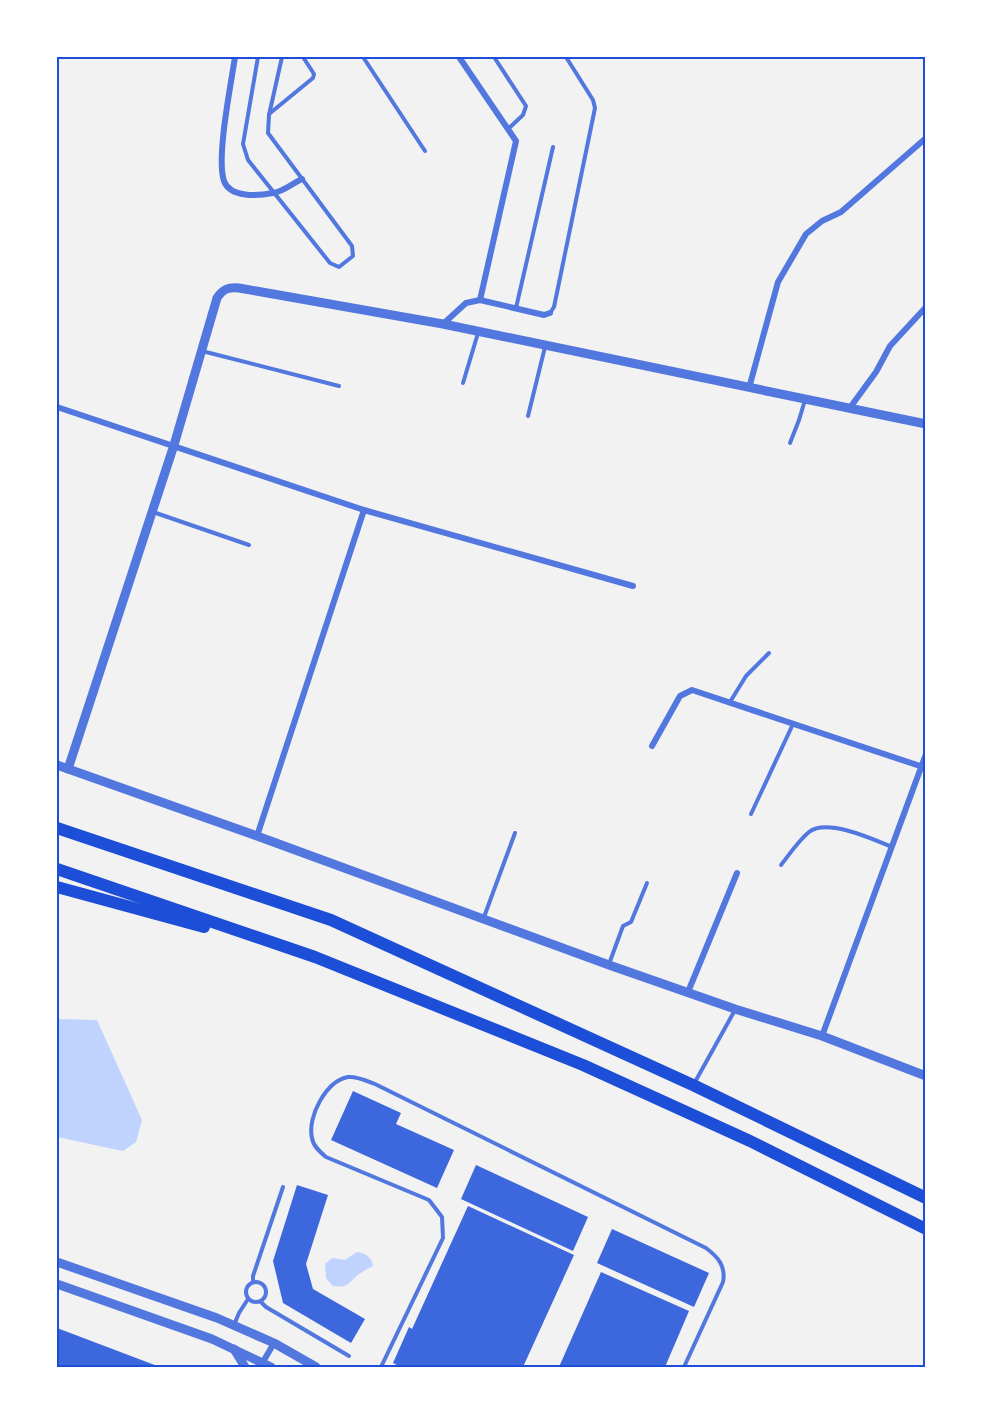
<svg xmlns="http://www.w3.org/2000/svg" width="983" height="1424" viewBox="0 0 983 1424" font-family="Raleway,sans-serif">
	<rect width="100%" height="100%" fill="#f2f2f2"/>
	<g fill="#bfd3fe">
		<path d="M57 1019 97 1020 142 1120 136 1142 123 1151 57 1137Z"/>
		<path d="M357 1252C365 1253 372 1257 373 1266 368 1269 363 1271 359 1274 347 1283 350 1288 333 1286L326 1278 325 1264 332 1258 345 1260Z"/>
	</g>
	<g fill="#3d67dc">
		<path d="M353 1091 401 1113 396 1124 454 1150 437 1188 331 1140Z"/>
		<path d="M476 1165 588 1217 573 1251 461 1199Z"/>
		<path d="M297 1185 328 1195 306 1264 313 1289 365 1319 351 1343 283 1303 273 1261Z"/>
		<path d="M468 1206 574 1255 523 1367H401L393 1363 409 1327 412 1329Z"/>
		<path d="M612 1229 709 1273 694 1307 597 1263Z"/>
		<path d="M601 1272 689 1311 665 1367H559Z"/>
		<path d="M57 1328 160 1367H57Z"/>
	</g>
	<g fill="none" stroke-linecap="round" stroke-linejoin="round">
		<g stroke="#5277de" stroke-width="4">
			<path d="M258 57 243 144 248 160 330 263 339 267 353 256 352 246 268 133 269 115 282 57"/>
			<path d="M363 57 425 151"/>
			<path d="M494 57 526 106 523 115 508 129"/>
			<path d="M269 114 313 78 314 74 303 57"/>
			<path d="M516 308 553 147"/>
			<path d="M550 313 554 307 595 108 593 100 566 57"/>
			<path d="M202 351 339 386"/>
			<path d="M463 383 478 333"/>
			<path d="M528 416 545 347"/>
			<path d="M790 443 799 420 805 400"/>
			<path d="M153 512 249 545"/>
			<path d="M730 702 746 676 769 653"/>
			<path d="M751 814 793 724"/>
			<path d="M781 865C789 855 798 841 809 832 827 818 873 839 892 847"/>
			<path d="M484 917 515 833"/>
			<path d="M609 964 623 926 631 922 647 883"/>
			<path d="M695 1082 735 1010"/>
			<circle cx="256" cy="1292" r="10"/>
			<path d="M253 1282V1276L283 1187"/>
			<path d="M261 1302 266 1307 349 1356"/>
			<path d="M234 1325 239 1313 248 1299"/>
			<path d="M381 1367 443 1238 442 1217 429 1200 326 1157C320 1152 313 1146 312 1138 307 1117 326 1081 348 1077 357 1076 367 1081 375 1084L706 1248C718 1257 726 1266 723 1282L684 1367"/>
		</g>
		<g stroke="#5277de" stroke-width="6">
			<path d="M235 57C231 84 216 158 224 181 230 198 258 196 273 193 283 192 293 183 302 179"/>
			<path d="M480 300 544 315 550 313"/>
			<path d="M443 324 466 303 480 300 516 141 459 57"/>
			<path d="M749 388 778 282 806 234 822 221 841 212 926 138"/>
			<path d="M57 407 364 510 633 586"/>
			<path d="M849 409 876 372 890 346 926 307"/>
			<path d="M652 746 680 696 692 690 926 768"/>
			<path d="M257 836 364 510"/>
			<path d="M688 992 737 873"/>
			<path d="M822 1036 926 754"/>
			<path d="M260 1367 274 1343"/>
		</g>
		<g stroke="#5277de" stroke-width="9">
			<path d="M57 765 257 836 609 965 735 1009 822 1036 926 1076"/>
			<path d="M68 769 174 445 217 298C223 289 228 287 239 288L443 324 926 424"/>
			<path d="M57 1262 217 1318 274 1343 316 1367"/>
			<path d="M57 1284 212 1339 271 1367"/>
			<path d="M234 1349 245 1367"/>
		</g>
		<g stroke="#1d4ed8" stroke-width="12">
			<path d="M57 828 331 920 695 1086 926 1198"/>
			<path d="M57 869 315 957 583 1065 750 1141 926 1229"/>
			<path d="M57 887 204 927"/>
		</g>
	</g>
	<rect width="983" height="1424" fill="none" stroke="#ffffff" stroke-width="117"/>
	<rect x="58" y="58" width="866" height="1308" fill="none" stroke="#1d4ed8" stroke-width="2"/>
</svg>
